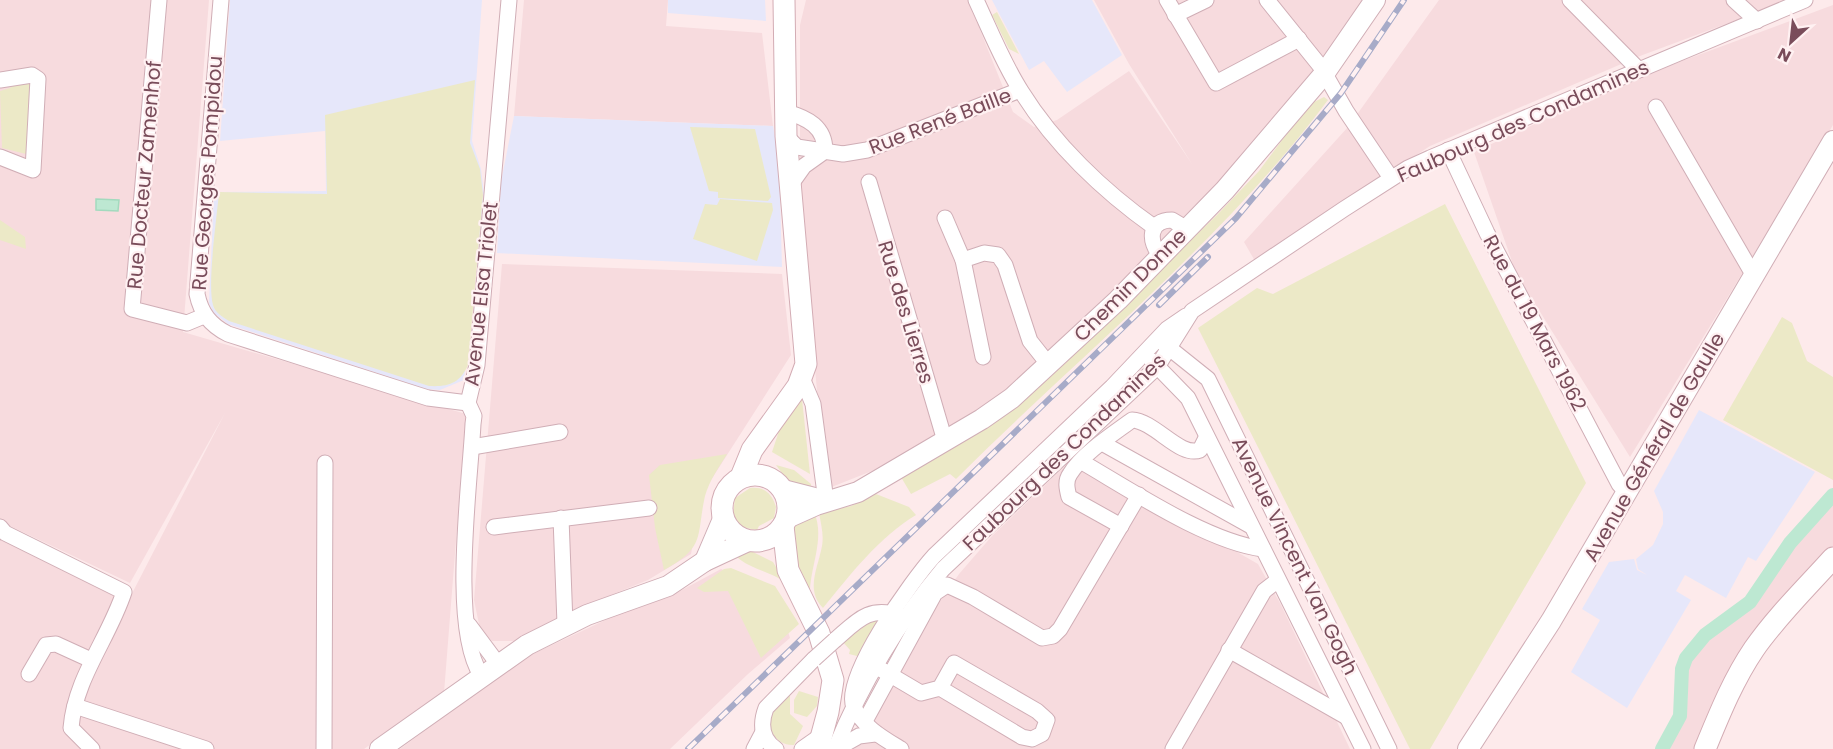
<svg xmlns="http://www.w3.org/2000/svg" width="1833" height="749" viewBox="0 0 1833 749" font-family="Poppins,sans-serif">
	<rect width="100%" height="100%" fill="#fdeaeb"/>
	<g fill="#f7dbde" fill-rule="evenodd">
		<path d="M0 0H209L183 332 466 414 444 693 364 749H0ZM225 413 106 644 119 595 4 536 8 525 130 583Z"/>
		<path d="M524 0H668L666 26 762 33 773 126 514 116Z"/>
		<path d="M806 0H968L1013 112 1034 127 1057 120 1129 71 1192 164 1129 64 1094 0H1366L1326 56 1212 194 1142 267 985 410 877 469 829 488 823 455 800 207V25Z"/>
		<path d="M1439 0H1790L1640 56 1430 146 1255 261 1244 242 1348 127Z"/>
		<path d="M1833 5V125L1630 457 1516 273 1474 152 1628 81Z"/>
		<path d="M502 264 782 274 791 355 702 494 691 554 648 580 574 610 515 641H492L480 629 474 600Z"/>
		<path d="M1068 463 1094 470 1258 564 1280 603 1350 749H854L870 702 959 574 992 536Z"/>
		<path d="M1833 497V546L1763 624 1717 694 1695 749H1665L1686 714 1688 692 1684 671 1691 654 1700 643 1736 617 1765 588 1789 547Z"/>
		<path d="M721 569 777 596 790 638 748 674 670 749H400L520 660 629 609 669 597Z"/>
	</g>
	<g fill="#e6e7fa">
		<path d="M230 0H482L472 141 481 169 484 193 464 380 440 390 426 389 228 324 214 313 209 303 214 192 326 191 325 131 220 141Z"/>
		<path d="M668 0H765L766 21 668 13Z"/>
		<path d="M992 0H1092L1122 55 1067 92 1044 61 1029 70Z"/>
		<path d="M514 116 773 126 779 159 782 267 497 253 501 182Z"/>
		<path d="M1699 410 1815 472 1756 561 1748 557 1726 598 1685 575 1676 591 1691 600 1627 708 1571 672 1600 620 1582 609 1609 562 1634 559 1637 570 1647 575 1638 569 1636 559 1653 545 1663 524V512L1654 491Z"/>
	</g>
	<g fill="#ece9c7">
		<path d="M997 12 1019 54 1009 49 992 15Z"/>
		<path d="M19 79 27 80 31 86 27 138 30 143 26 154 2 148 0 91 10 88Z"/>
		<path d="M475 80 470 143 480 169 483 195 468 365C460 383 449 387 429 386L229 321C223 317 215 313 213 305 207 284 217 217 219 192L327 194 325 115Z"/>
		<path d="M1324 97 1328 100C1222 242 1081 354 956 479L950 474 911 494 901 477 997 420 1033 391 1217 215 1259 171 1308 105Z"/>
		<path d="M690 127 755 129 771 197 768 201 718 198V192L709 191Z"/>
		<path d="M720 199 772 203 773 210 757 261 693 239 705 204 717 205Z"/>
		<path d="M1445 204 1586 483 1430 749H1410L1198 328 1257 288 1273 294Z"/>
		<path d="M0 220 25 237 26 249 0 240Z"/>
		<path d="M1782 317 1792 323 1807 361 1833 377V480L1723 420Z"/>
		<path d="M802 399 810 474 772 452 781 425Z"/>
		<path d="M727 454C719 467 709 481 705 496 696 537 706 547 664 570L655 528 649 475 660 465Z"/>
		<path d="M776 465 794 470 811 484V492L790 484Z"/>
		<path d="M750 488C764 486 772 494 776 507L774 518 759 526 757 530 741 527 733 514 735 498Z"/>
		<path d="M876 494 909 507 916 515C879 537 850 575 823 608 805 590 818 568 822 546 824 535 821 524 819 513L851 506Z"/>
		<path d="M814 512C826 539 809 568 810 596 802 579 782 545 794 526 798 520 808 516 814 512Z"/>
		<path d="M751 551 773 562 785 582C770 571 749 569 736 556Z"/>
		<path d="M731 568 775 586 799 624 761 658 728 591 704 592 697 588 724 569Z"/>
		<path d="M873 620 877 621 880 627 861 657 849 654 850 650 843 642Z"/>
		<path d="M799 691 818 697 817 706 807 717 794 713V700Z"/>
		<path d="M790 694V714L803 726 794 745C776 746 764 727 772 711 775 705 785 700 790 694Z"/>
	</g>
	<path fill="#bde8d2" stroke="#a3dabe" stroke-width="1.5" d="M96 199 119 200 118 211 96 210Z"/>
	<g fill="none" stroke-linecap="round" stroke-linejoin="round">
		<path stroke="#bde8d2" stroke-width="14" d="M1662 749 1680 716 1682 669 1686 658 1705 635 1750 602 1790 543 1833 495"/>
		<defs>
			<g id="minor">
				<path d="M159 0 132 309 187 323 204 316"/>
				<path d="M221 0 197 294C201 313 210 325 228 334L428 398 468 403"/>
				<path d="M976 0C990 30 1003 63 1021 91 1054 144 1103 191 1154 227"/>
				<path d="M1167 0 1216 83 1299 39"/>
				<path d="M1267 0 1321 67 1346 111 1391 178"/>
				<path d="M1570 0 1639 70"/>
				<path d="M1734 0 1757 21"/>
				<path d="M1175 15 1206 0"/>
				<path d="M0 80 32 75 38 79 33 170 0 157"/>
				<path d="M1656 107 1754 276"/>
				<path d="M786 112C808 118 825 127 825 151L804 166 794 180"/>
				<path d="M786 136 797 147 843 154 867 150 1020 90"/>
				<path d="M1448 150 1487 233 1619 484 1627 493"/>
				<path d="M869 182 945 441"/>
				<path d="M945 218 963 260"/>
				<path d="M1161 256C1148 242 1148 220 1172 220L1187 229"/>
				<path d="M1163 343 1208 379 1389 749"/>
				<path d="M983 357 963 260 984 253 998 255 1005 265 1030 341 1049 365"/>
				<path d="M1152 361 1188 398 1363 749"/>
				<path d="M802 378 813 404 826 501"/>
				<path d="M1102 443 1249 525"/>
				<path d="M472 447 560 432"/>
				<path d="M1082 462C1132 491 1208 542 1263 549"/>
				<path d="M561 518 565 624"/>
				<path d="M1121 526 1069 497C1067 489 1065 481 1070 474 1082 454 1113 434 1132 420 1155 421 1180 458 1200 450L1206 438"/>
				<path d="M0 527 5 533 124 592C109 638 75 678 71 728L92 749"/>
				<path d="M494 527 649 508"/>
				<path d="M469 625 498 664"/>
				<path d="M835 640C857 621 869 605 900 616"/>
				<path d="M1229 650 1345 716"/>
				<path d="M882 670 921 693 940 688 1022 737 1032 739 1042 734 1047 720 1037 711 954 663 940 688"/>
				<path d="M29 674 46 645 56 644 91 660"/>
				<path d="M481 675C450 627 470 484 473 424L474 416 468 403 477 365 509 0"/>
				<path d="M75 706 206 749"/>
				<path d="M865 721 935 593 947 585 973 597 1042 638 1053 636 1060 629 1139 495"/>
				<path d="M324 749 325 463"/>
				<path d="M754 749 763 732"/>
				<path d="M776 749C761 739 760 724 766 708L814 659"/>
				<path d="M802 749 822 735"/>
				<path d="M835 749C861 685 899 621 943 569L1157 367 1192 311 1344 209 1408 168 1430 158 1805 0"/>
				<path d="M836 749 859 736 875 734"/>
				<path d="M901 749C883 738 863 727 854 707 841 679 913 579 934 556L1112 387 1167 329 1186 316"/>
				<path d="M1173 749 1264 591 1278 580"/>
			</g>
			<g id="tertiary">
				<path d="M783 490 826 501"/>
				<path d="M787 518 816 505 858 492 982 419 1012 398 1118 300 1225 190 1324 74 1375 0"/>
				<path d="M705 561 723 519"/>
				<path d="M380 749 527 645 587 615 668 586 705 561 748 541"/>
				<path d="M1468 749 1551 621 1833 141"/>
			</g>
			<g id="secondary">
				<circle cx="755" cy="508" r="33"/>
				<path d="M741 477 752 450 798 386 806 364 786 136 784 0"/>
				<path d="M783 526 788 570 819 633 833 680 828 712 818 749"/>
				<path d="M1705 749C1719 715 1733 680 1754 649 1777 616 1806 588 1833 558"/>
			</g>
		</defs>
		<use href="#minor" stroke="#d0aeb6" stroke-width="17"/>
		<use href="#tertiary" stroke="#d0aeb6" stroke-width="22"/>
		<use href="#secondary" stroke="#d3acb4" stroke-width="23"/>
		<use href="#minor" stroke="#fff" stroke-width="15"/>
		<use href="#tertiary" stroke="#fff" stroke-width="20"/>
		<use href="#secondary" stroke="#fff" stroke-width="21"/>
		<defs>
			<g id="rail">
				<path d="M1159 305 1208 257"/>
				<path d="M688 749 1236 218 1341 93 1404 0"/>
			</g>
		</defs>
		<use href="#rail" stroke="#a7abc8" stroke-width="6"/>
		<use href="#rail" stroke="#fff1f2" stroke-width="4" stroke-dasharray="11" stroke-linecap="butt"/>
		<defs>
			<path id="minor-bridge" d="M814 659 835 640"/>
		</defs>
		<use href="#minor-bridge" stroke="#d0aeb6" stroke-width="17" stroke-linecap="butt"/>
		<use href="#minor-bridge" stroke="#fff" stroke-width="15"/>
	</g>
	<g text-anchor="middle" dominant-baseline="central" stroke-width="4.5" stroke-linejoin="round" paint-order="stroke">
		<g font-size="20" fill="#794c5a" stroke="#fff1f2">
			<text transform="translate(940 121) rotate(-21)">Rue René Baille</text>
			<text transform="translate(1523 121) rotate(-24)">Faubourg des Condamines</text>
			<text transform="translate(207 173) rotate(-86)">Rue Georges Pompidou</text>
			<text transform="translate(144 175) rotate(-85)">Rue Docteur Zamenhof</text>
			<text transform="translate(1130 285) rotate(-45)">Chemin Donne</text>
			<text transform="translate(481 294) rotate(-84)">Avenue Elsa Triolet</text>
			<text transform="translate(906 312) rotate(73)">Rue des Lierres</text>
			<text transform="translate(1535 323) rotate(62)">Rue du 19 Mars 1962</text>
			<text transform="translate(1654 447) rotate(-60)">Avenue Général de Gaulle</text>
			<text transform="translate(1064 452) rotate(-44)">Faubourg des Condamines</text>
			<text transform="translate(1295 556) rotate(64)">Avenue Vincent Van Gogh</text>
		</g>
	</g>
	<g transform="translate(1791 42) rotate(207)" stroke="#fff1f2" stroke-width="4.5" paint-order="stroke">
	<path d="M0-4.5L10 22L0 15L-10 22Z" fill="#794c5a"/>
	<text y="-9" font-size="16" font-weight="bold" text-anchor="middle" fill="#794c5a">N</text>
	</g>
</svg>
